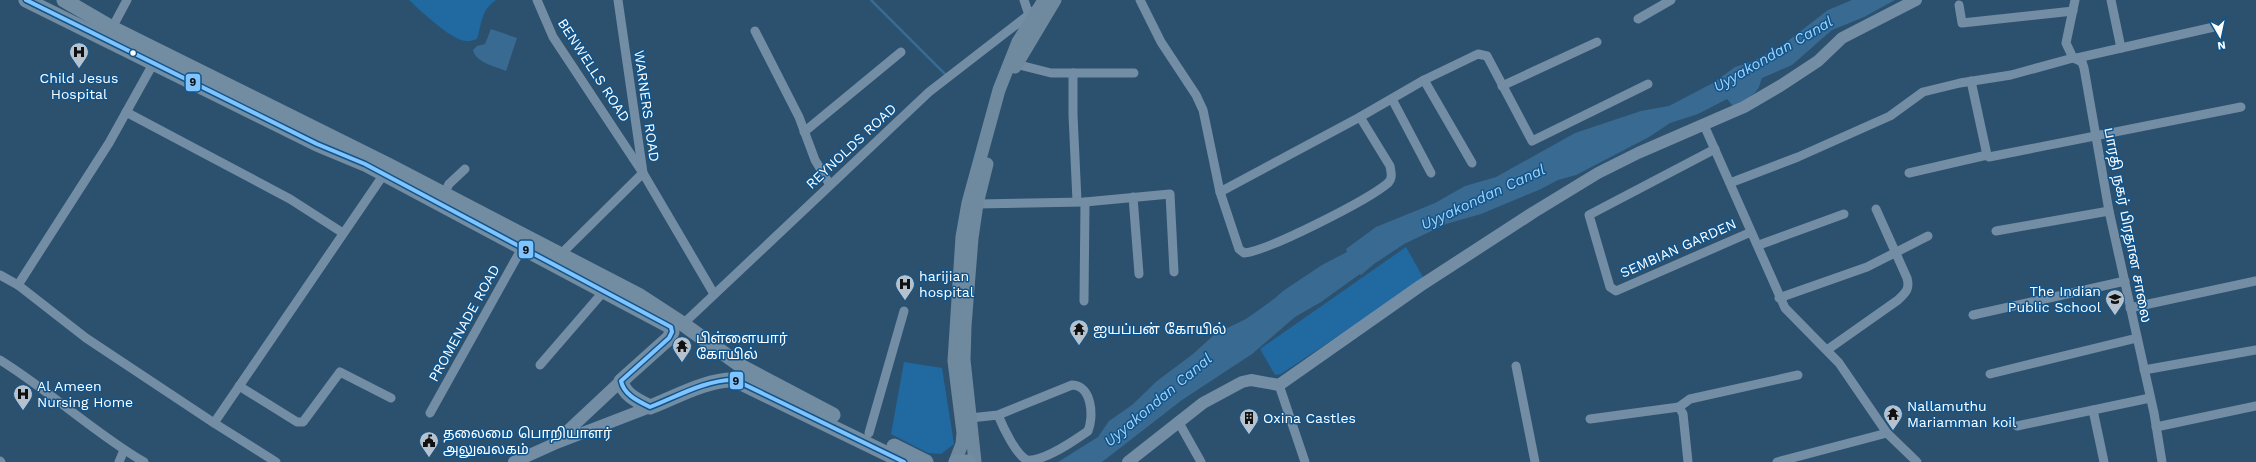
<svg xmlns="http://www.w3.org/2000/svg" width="2256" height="462" viewBox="0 0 2256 462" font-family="'Work Sans','Noto Sans Tamil',sans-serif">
	<rect width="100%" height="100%" fill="#2c516f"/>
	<g fill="#2069a1">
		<path d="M409 0H496C481 10 482 23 477 39 471 41 467 42 461 40 445 34 422 12 409 0Z"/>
		<path d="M1406 247 1424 279 1281 374 1275 375 1260 349Z"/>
		<path d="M904 362 942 368 954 444 941 454 928 453 891 434Z"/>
	</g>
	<g fill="#396a92">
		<path d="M1852 0H1895L1864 17 1832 30 1792 65 1762 78C1760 82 1760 87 1757 90 1753 96 1740 103 1733 106L1727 99 1698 114 1670 123 1649 137 1576 175 1558 180 1541 189 1481 214 1446 224 1404 244 1374 264 1361 275 1360 274 1321 302 1295 317 1252 354 1182 400 1102 462H1058L1098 437 1109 421 1132 405 1157 381 1193 354 1215 334 1246 319 1274 299 1283 291 1322 265 1347 252 1346 249 1376 227 1435 203 1465 186 1496 177 1575 133 1641 111 1669 106 1713 83 1735 67 1754 61 1784 44 1828 10Z"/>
		<path d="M491 29 517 38 506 71C495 66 476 63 473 50L477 46 485 44Z"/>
	</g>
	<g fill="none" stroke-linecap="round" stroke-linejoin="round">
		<path stroke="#396a92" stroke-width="2.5" d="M871 0 947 76"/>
		<g stroke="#738da4" stroke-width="9">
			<path d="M537 0 553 37 643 173 558 257"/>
			<path d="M618 0 643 173 714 294"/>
			<path d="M1024 0 1029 15"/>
			<path d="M1140 0 1161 42 1196 95 1203 110 1220 192 1360 117 1424 80 1478 54 1487 56 1532 141 1648 84"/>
			<path d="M2075 0 2066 43 2073 58 2082 62 2084 68 2109 211 2154 413 2162 462"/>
			<path d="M2111 0 2121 48"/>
			<path d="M1959 5 1962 23 2073 11"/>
			<path d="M1638 19 1671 0"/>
			<path d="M112 28 127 0"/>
			<path d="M755 31 799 117 815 160 830 185"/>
			<path d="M2077 58 2214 27"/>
			<path d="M1012 63 1051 73H1134"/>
			<path d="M153 64 109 143 18 285 86 338 214 423"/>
			<path d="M1073 73V115L1077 201"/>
			<path d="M1424 80 1472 163"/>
			<path d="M1971 81 1987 155"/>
			<path d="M1502 86 1597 42"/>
			<path d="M1392 99 1431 173"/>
			<path d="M126 112 290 199 343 233"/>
			<path d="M1704 125 1785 308 1839 363 1887 433 1917 462"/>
			<path d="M804 132 901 52"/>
			<path d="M1715 149 1589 215 1610 287 1616 291 1751 232"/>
			<path d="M1909 173 1987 155 1989 157 2241 107"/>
			<path d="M1730 183 1798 157 1890 116 1923 92 1960 83 2011 75 2073 58"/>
			<path d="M1220 192 1239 249 1244 253C1268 251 1368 200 1388 183 1393 178 1391 172 1390 166L1360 117"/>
			<path d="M444 194 449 184 465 169"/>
			<path d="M1133 197 1139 274"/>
			<path d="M977 204 1085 202 1170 194 1174 272"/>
			<path d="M1996 231 2109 211"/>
			<path d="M1759 245 1844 214"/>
			<path d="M0 275 18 285"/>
			<path d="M1779 298 1867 267 1928 236"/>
			<path d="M1084 301 1085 202"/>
			<path d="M2130 308 2256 281"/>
			<path d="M1973 315 2125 281"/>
			<path d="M683 324 929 92 1035 10"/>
			<path d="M1827 350 1898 300C1906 292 1910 289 1907 278L1876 209"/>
			<path d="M0 360C50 391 93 432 144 462"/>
			<path d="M540 365 604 291"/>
			<path d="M1516 366 1535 462"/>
			<path d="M2144 370 2256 350"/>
			<path d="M1990 374 2137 338"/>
			<path d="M1279 385 1305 462"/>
			<path d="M239 386 297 422H303L340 372 391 398"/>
			<path d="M1679 407 1690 399 1798 375"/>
			<path d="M2093 410 2104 462"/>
			<path d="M430 413 522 248"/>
			<path d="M970 418 998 415C1003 427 1016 455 1027 460 1044 462 1075 440 1088 431 1094 417 1092 385 1072 385L998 415"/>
			<path d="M1590 419 1679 407 1683 414 1688 462"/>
			<path d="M1178 421 1201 462"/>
			<path d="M2017 426 2150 398"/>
			<path d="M2156 427 2256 406"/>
			<path d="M869 433 904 311"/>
			<path d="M0 461 1 462"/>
			<path d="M119 462 124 450"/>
			<path d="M276 462 214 423 384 174"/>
			<path d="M1777 462 1887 433"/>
		</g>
		<g stroke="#738da4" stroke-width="12">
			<path d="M558 440 621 381"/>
			<path d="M514 462 554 444 650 407"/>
			<path d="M1128 462 1203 403 1242 382 1251 380 1279 385 1420 286 1534 212 1598 173 1638 153 1744 107 1780 86 1818 61 1842 38 1916 0"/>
		</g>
		<g stroke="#6f8a9f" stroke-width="13">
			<path d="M1015 67 1055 0"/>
			<path d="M955 462 962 444 963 433 954 361 962 237 968 203 999 90 1018 42 1044 0"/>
			<path d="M975 462 964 360 965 326 972 238 977 204 987 164"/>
		</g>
		<g stroke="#728ca1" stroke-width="15">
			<path d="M26 0 317 144 365 164 671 327 672 332 669 338 621 381C624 395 638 401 650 407 676 397 707 379 735 380L904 462"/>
			<path d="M64 0 112 28 388 165 640 296 683 324 744 368 833 415"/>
			<path d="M894 446 926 462"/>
			<path d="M956 462H969"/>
		</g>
		<defs>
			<path id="bus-1" d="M26 0 317 144 365 164 671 327 672 332 669 338 621 381C624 395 638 401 650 407 676 397 707 379 735 380L904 462"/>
		</defs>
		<use href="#bus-1" stroke="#10548b" stroke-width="7"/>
		<use href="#bus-1" stroke="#80c4ff" stroke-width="4"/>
	</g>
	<defs>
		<symbol id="hospital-pin" viewBox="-11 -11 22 30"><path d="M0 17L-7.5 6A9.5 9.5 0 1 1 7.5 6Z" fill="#b5c2cd" stroke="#10548b"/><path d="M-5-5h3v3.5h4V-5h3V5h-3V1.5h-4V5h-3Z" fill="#111"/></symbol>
		<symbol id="school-pin" viewBox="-11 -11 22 30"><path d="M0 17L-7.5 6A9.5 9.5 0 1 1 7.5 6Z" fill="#b5c2cd" stroke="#10548b"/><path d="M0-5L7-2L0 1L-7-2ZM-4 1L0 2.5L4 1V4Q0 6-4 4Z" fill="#111"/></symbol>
		<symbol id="temple-pin" viewBox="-11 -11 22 30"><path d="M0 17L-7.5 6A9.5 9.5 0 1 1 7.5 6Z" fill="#b5c2cd" stroke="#10548b"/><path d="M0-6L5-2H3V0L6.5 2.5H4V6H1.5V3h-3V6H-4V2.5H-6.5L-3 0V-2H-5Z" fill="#111"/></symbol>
		<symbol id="building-pin" viewBox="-11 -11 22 30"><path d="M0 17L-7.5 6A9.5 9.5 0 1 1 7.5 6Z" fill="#b5c2cd" stroke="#10548b"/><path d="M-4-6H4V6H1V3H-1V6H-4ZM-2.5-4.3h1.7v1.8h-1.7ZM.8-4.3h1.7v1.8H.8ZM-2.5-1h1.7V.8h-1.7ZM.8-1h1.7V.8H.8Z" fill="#111"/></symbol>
		<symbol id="civic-pin" viewBox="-11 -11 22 30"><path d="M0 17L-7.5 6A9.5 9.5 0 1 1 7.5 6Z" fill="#b5c2cd" stroke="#10548b"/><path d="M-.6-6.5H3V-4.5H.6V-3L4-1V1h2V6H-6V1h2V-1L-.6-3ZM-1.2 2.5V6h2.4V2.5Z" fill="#111"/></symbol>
	</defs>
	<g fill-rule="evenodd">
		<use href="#hospital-pin" x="68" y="41" width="22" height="30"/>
		<use href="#hospital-pin" x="894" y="273" width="22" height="30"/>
		<use href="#school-pin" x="2104" y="288" width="22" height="30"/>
		<use href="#temple-pin" x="1068" y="318" width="22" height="30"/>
		<use href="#temple-pin" x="671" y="335" width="22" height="30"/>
		<use href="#hospital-pin" x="12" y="383" width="22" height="30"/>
		<use href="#temple-pin" x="1882" y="403" width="22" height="30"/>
		<use href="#building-pin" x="1238" y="407" width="22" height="30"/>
		<use href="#civic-pin" x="418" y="430" width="22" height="30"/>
	</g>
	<circle fill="#fff" stroke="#10548b" stroke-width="1.5" cx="133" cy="53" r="3.5"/>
	<g text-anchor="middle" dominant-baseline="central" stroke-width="3" stroke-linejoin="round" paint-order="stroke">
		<g font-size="14" fill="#fff" stroke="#10548b">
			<text transform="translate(594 70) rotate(57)">BENWELLS ROAD</text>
			<text transform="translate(647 106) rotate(82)">WARNERS ROAD</text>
			<text transform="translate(851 146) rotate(-43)">REYNOLDS ROAD</text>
			<text transform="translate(2128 225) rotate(79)">பாரதி நகர் பிரதான சாலை</text>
			<text transform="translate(1678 248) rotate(-24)">SEMBIAN GARDEN</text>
			<text transform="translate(464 323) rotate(-61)">PROMENADE ROAD</text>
		</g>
		<g font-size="14" fill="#fff" stroke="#10548b" text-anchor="start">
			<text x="79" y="78" text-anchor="middle">Child Jesus<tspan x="79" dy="16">Hospital</tspan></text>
			<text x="919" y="276">harijian<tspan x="919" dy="16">hospital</tspan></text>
			<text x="2101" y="291" text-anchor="end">The Indian<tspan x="2101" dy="16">Public School</tspan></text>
			<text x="1093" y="329">ஐயப்பன் கோயில்</text>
			<text x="696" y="338">பிள்ளையார்<tspan x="696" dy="16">கோயில்</tspan></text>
			<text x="37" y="386">Al Ameen<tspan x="37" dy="16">Nursing Home</tspan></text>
			<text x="1907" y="406">Nallamuthu<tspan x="1907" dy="16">Mariamman koil</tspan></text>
			<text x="1263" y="418">Oxina Castles</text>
			<text x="443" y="433">தலைமை பொறியாளர்<tspan x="443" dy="16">அலுவலகம்</tspan></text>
		</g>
		<g font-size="15" font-style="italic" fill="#a2d4f9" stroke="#10548b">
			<text transform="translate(1773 54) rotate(-30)">Uyyakondan Canal</text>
			<text transform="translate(1483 197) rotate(-25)">Uyyakondan Canal</text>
			<text transform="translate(1158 400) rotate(-40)">Uyyakondan Canal</text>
		</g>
	</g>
	<g stroke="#10548b" stroke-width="1.5">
		<rect x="185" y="73" width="16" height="19" rx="4" fill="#80c4ff"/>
		<rect x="518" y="240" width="16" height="19" rx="4" fill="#80c4ff"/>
		<rect x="729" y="371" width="15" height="19" rx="4" fill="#80c4ff"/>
	</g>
	<g font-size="11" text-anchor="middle" font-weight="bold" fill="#111">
		<text x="193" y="86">9</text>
		<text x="526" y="254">9</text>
		<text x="736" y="385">9</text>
	</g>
	<g transform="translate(2220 36) rotate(171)" stroke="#10548b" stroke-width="3" paint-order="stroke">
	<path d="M0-3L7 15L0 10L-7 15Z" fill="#ffffff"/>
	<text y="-6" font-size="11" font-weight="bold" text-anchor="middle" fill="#ffffff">N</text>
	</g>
</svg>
